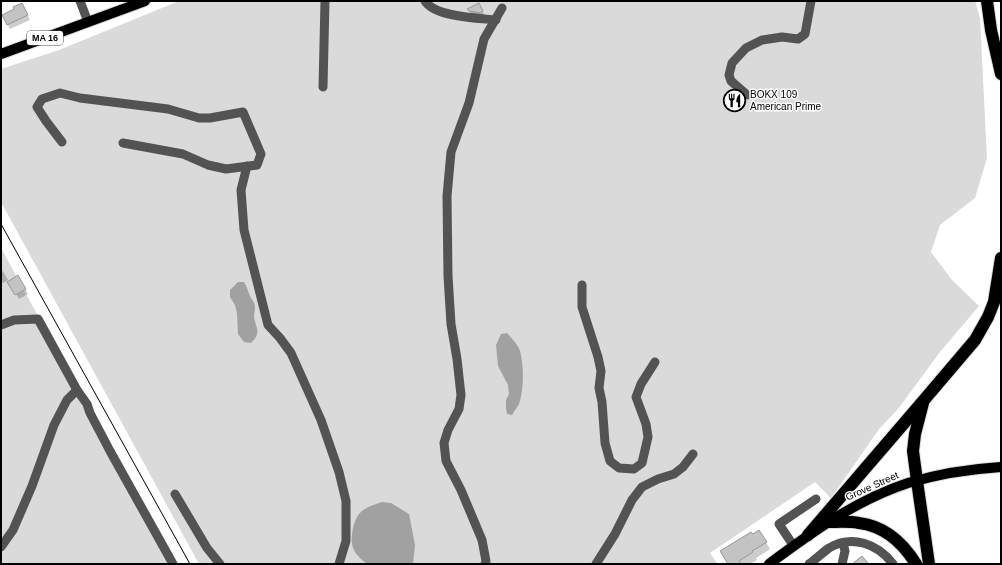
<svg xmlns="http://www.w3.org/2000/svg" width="1002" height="565" viewBox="0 0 1002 565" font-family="Helvetica,sans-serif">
	<rect width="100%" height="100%" fill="#fff"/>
	<g fill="#dadada">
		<path d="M179 1H975L980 18 987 158 975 198 940 225 931 252 952 280 979 306 940 352 898 409 879 429 831 498 815 482 710 553 718 564H199L1 202V69L59 50Z"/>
		<path d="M1 248 173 564H1Z"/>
	</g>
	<g fill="#a1a1a1">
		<path d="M238 282H244C247 287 248 291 250 296 252 300 255 302 255 308 255 311 254 313 254 317 256 329 262 332 251 343L244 342 238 334 237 313 235 305 230 297V290Z"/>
		<path d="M507 333C511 338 518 344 520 351 524 365 524 390 519 404 517 408 514 411 512 415L507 414 506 408V400L509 394 508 385 498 366 496 345 501 334Z"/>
		<path d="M382 502 391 503 409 514 415 545 413 564H367C363 561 356 555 354 550 349 542 353 521 359 514 365 507 373 505 382 502Z"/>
	</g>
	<g fill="#0003">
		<path d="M478 4 485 16H472L469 9Z"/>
		<path d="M24 9 30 20 10 29 8 25Z"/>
		<path d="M1 268 8 280 3 283 1 281Z"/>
		<path d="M18 277 28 294 19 299 9 282Z"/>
		<path d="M759 531 770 549 756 558 757 560 750 564H729L752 535Z"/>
	</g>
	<g fill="#c3c3c3" stroke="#979797">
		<path d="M22 3 28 15 7 25 2 15 14 9 13 7Z"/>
		<path d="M479 3 483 11 480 13 469 11 467 9Z"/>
		<path d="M18 275 26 289 15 295 7 282Z"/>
		<path d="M759 530 767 542 752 551 753 552 739 561 741 564H728L720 551 751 532 753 534Z"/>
		<path d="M862 556 869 564H852Z"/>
	</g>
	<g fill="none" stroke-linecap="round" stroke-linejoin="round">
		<defs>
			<g id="major">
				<path d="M1 54 145 1"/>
				<path d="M769 564C812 532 856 500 908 483 938 474 970 469 1001 467"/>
			</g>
			<g id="highway">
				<path d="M987 1 991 30 1001 74"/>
				<path d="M923 403 915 434 913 451 917 481 929 564"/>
				<path d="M828 522C838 522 849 521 859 523 884 526 903 543 916 564"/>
				<path d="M808 535 924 400 975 340 988 317 994 302 1001 258"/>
			</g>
		</defs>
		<use href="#major" stroke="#dbdbdb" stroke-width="12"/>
		<use href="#highway" stroke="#dbdbdb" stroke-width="14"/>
		<g stroke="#535353" stroke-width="9">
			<path d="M80 1 88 22"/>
			<path d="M425 1C435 17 478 18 496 20"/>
			<path d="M323 87 325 1"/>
			<path d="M747 95 731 81 729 75 732 63 746 48 762 40 782 37 798 39 805 34 811 1"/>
			<path d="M62 142 46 121 37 107 42 99 60 93 80 98 168 109 199 118H210L243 112 261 154 257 165 226 169 208 165 183 154 123 143"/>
			<path d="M247 166 241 190 244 230 268 325 280 338 291 353 321 420 339 472 346 501V541L339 564"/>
			<path d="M582 285V307L598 357 601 371 599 388 602 402 605 443 610 461 619 468 634 469 642 463 648 437 646 424 636 397 641 384 655 362"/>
			<path d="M1 325 14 320 38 319 77 390 67 400 54 425 32 486 13 530 1 547"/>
			<path d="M77 390 87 404 90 413 110 451 173 564"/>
			<path d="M175 494 207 548 220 564"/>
			<path d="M793 545 779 524 816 499"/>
			<path d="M485 564 486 561 482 540 461 490 446 461 444 443 448 430 459 409 461 395 457 359 451 324 448 276 447 196 451 152 469 103 484 39 502 8"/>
			<path d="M596 564 615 534 632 500 642 487 658 479 674 474 683 467 693 454"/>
			<path d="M809 564C816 559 822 553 829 548 852 534 878 544 893 564"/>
			<path d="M842 564 845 551 843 543"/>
		</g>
		<use href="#major" stroke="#000" stroke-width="10"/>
		<use href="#highway" stroke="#000" stroke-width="12"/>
		<path stroke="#000" stroke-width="1" d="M1 224 190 564"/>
	</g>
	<defs>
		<symbol id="restaurant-ring" viewBox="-11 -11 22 22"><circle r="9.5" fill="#fff" stroke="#000" stroke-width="1.5"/><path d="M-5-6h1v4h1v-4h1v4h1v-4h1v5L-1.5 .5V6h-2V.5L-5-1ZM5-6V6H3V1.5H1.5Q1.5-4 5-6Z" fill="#000"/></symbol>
	</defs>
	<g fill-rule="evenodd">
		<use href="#restaurant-ring" x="722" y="88" width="25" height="25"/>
	</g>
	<g text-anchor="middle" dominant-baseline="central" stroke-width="3" stroke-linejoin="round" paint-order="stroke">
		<rect fill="#fff" stroke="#4c4c4c" stroke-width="1" x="27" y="31" width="36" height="14" rx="3"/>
		<g font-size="9" font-weight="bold" fill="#000">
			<text x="45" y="38">MA 16</text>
		</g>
		<g font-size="10" fill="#000" stroke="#fff" text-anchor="start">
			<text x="750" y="94">BOKX 109<tspan x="750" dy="12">American Prime</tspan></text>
		</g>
		<g font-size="10" fill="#000" stroke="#fff">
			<text transform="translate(872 486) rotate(-24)">Grove Street</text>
		</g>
	</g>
	<rect width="1002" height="565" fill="none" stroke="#000000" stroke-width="4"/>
</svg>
